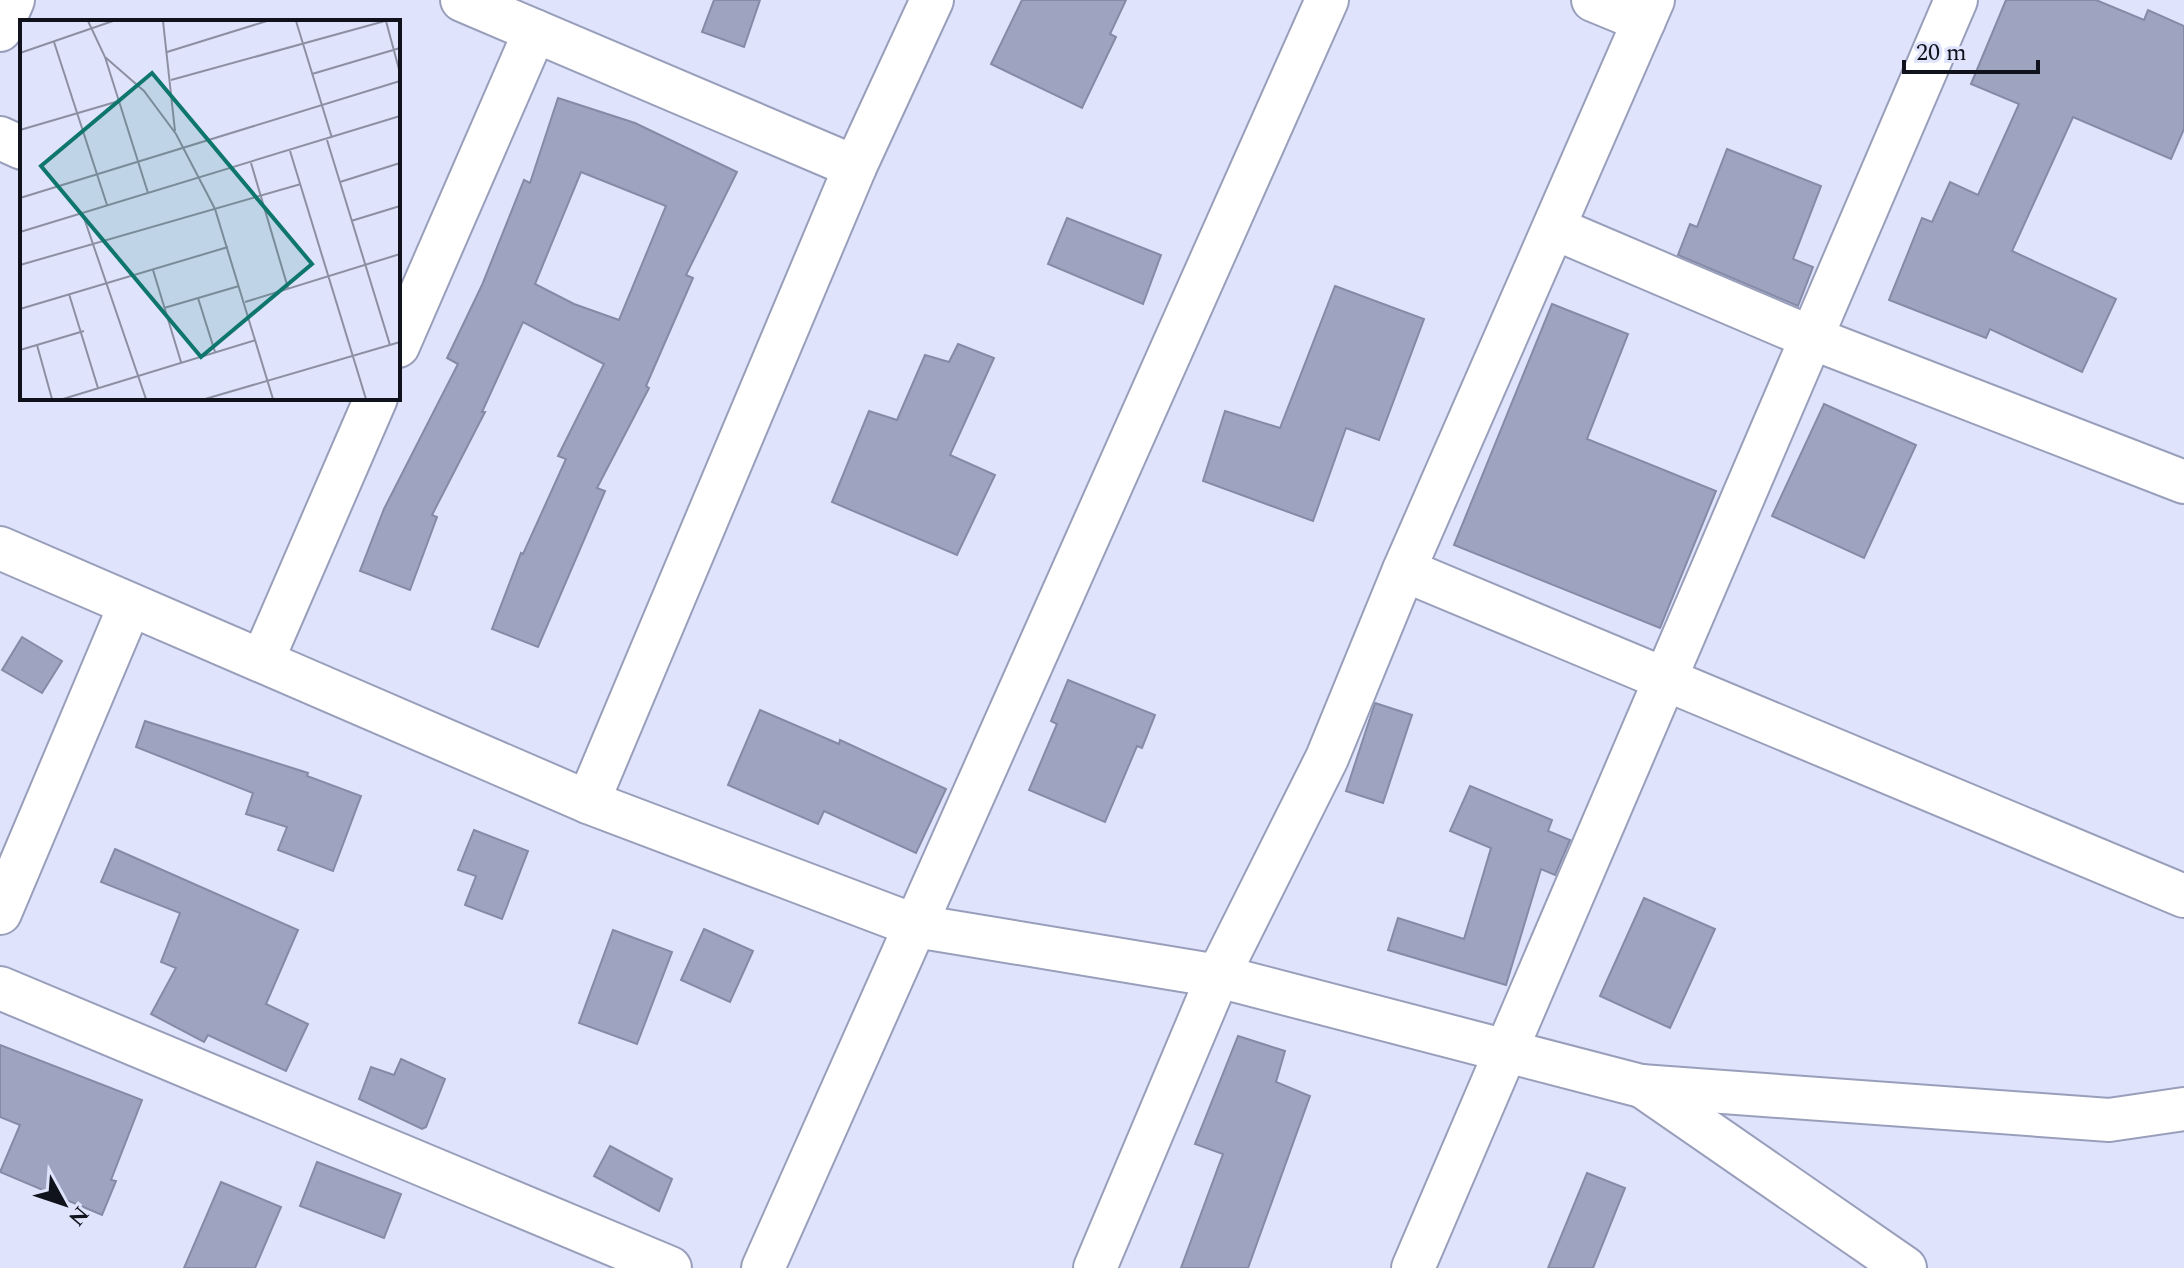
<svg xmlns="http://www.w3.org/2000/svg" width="2184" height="1268" viewBox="0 0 2184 1268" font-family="Spectral,serif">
	<rect width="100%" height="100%" fill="#dfe4fc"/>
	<g fill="#9ea4bf" stroke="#858ba6" stroke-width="2" fill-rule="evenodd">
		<path d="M714 0H760L744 47 702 32Z"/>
		<path d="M1022 0H1126L1110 34 1116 37 1082 108 991 64Z"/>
		<path d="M2006 0H2096L2144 20 2148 10 2184 26V129L2171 159 2073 117 2012 251 2116 299 2082 372 1990 329 1986 338 1889 300 1922 218 1932 222 1950 182 1978 195 2019 104 1971 84Z"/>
		<path d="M558 98 635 123 737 172 686 275 693 278 646 386 649 388 597 488 605 491 538 647 492 629 521 553 523 554 566 459 558 456 604 364 523 322 482 412H485L432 515 437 517 410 590 360 571 384 509 458 364 447 358 482 285 524 180 530 183ZM581 172 666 206 619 320 574 304 535 284Z"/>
		<path d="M1727 149 1821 186 1793 259 1813 267 1798 306 1678 255 1690 224 1697 227Z"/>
		<path d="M1067 218 1161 255 1143 304 1048 264Z"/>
		<path d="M1335 286 1424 319 1379 440 1346 428 1313 521 1203 481 1225 411 1280 428Z"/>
		<path d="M1552 304 1628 334 1587 439 1716 491 1660 628 1454 545Z"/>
		<path d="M958 344 994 358 950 455 995 475 957 555 832 502 869 411 897 420 925 355 949 362Z"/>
		<path d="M1824 404 1916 445 1864 558 1772 516Z"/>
		<path d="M22 637 62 661 42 693 2 670Z"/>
		<path d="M1068 680 1155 715 1142 748 1137 746 1105 822 1029 790 1057 724 1051 721Z"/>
		<path d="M1375 703 1412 715 1383 803 1346 791Z"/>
		<path d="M760 710 839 744 840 740 946 789 916 853 824 811 818 824 728 785Z"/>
		<path d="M145 721 308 773 307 776 361 796 333 871 278 850 287 827 246 814 253 793 136 747Z"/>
		<path d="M1470 786 1552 820 1548 831 1570 840 1555 875 1541 869 1506 985 1388 950 1398 918 1464 939 1491 848 1450 831Z"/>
		<path d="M474 830 528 851 502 919 465 905 476 876 458 870Z"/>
		<path d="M115 849 298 930 266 1004 308 1024 286 1071 208 1035 204 1042 151 1014 176 968 161 962 180 913 101 882Z"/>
		<path d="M1644 898 1715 929 1670 1028 1600 996Z"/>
		<path d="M704 929 753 951 730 1002 681 980Z"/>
		<path d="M613 930 672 952 637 1044 579 1023Z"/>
		<path d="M1238 1036 1285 1051 1276 1082 1310 1096 1248 1268H1181L1223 1154 1195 1144Z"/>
		<path d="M0 1045 142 1100 111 1180 116 1181 102 1215 0 1172 20 1125 0 1117Z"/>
		<path d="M401 1059 445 1079 426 1127 422 1129 359 1099 371 1067 394 1075Z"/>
		<path d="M610 1146 672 1179 659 1211 594 1176Z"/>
		<path d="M317 1162 401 1194 384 1238 300 1206Z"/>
		<path d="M1587 1173 1625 1188 1593 1268H1548Z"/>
		<path d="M221 1182 281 1207 255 1268H184Z"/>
	</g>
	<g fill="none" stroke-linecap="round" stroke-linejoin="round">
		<defs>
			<g id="street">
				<path d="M462 0 855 167"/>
				<path d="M1593 0 1644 21"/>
				<path d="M0 30 13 0"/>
				<path d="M0 138 22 148"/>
				<path d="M1554 228 1812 338 2184 482"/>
				<path d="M398 346 535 31"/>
				<path d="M0 548 588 802 916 926 1218 976 1641 1086 2109 1120 2184 1109"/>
				<path d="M1404 570 2184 896"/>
				<path d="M263 659 376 398"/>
				<path d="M588 802 855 167 932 0"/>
				<path d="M0 913 130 605"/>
				<path d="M0 988 670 1268"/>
				<path d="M1642 1086 1905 1268"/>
				<path d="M763 1268 1327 0"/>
				<path d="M1095 1268 1218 976 1327 758 1404 570 1653 0"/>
				<path d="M1413 1268 1956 0"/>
			</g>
		</defs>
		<use href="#street" stroke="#999fbb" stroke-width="46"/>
		<use href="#street" stroke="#fff" stroke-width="42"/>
	</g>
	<g transform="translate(20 20)">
		<rect width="380" height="380" fill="#dfe4fc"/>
		<path fill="none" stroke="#8c90a2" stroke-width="2" d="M68 1 85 37 128 173M143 1 155 111M276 1 312 118M366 1 380 53M34 22 87 185M147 32 247 1M0 33 93 1M85 37 124 71 156 114 195 189 253 379M292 54 380 28M151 60 365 1M0 110 99 81M307 120 370 325M270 131 346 379M231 143 268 268M320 162 380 143M0 178 380 61M62 192 126 379M331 201 380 186M0 212 380 96M0 245 281 164M133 250 161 342M49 274 78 368M178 278 195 332M225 282 380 234M144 288 219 266M0 289 208 227M17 325 32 379M0 330 64 311M43 379 236 320M185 379 380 322"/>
		<path fill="#0f766e" fill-opacity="0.15" stroke="#0f766e" stroke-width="4" d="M132 53 292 244 181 337 21 146Z"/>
		<rect width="380" height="380" fill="none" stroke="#10121c" stroke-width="4"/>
	</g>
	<g transform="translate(64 1204) rotate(130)" stroke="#dfe4fc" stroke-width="6" paint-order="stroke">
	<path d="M0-6L14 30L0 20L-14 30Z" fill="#10121c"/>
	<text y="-12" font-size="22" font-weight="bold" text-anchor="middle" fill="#10121c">N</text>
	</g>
	<path d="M1904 60v12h134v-12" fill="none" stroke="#10121c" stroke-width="4"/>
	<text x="1916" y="60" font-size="24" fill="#10121c" stroke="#dfe4fc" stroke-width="6" paint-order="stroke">20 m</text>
</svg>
